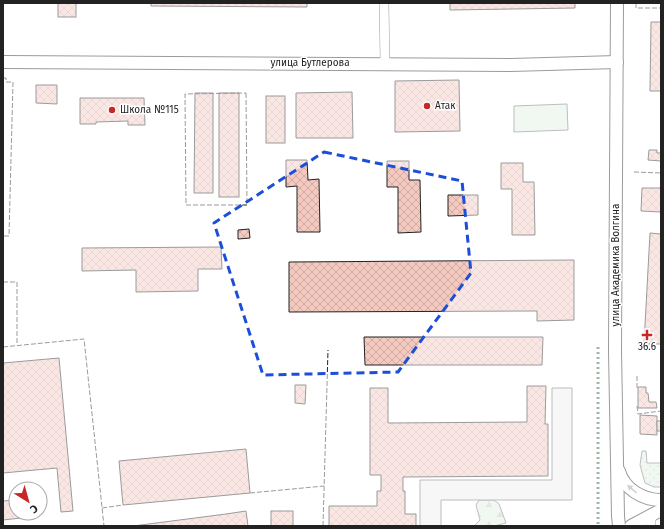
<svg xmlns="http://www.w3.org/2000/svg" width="664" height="529" viewBox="0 0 664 529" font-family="'Fira Sans',sans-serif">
	<defs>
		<pattern id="grass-dots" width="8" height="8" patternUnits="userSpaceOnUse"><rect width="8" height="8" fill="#e0efe3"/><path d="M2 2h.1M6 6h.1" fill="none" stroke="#c0cdc2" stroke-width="1.8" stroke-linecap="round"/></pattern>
		<pattern id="forest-firs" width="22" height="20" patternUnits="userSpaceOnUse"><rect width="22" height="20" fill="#e0efe3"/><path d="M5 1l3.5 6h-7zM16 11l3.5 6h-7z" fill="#c0cdc2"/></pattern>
		<pattern id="building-cross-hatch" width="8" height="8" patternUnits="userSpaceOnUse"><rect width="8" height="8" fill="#f3c9c0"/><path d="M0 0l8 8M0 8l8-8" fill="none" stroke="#d0aca5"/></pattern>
	</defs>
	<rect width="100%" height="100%" fill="#fff"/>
	<path fill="url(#grass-dots)" stroke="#6f6f6f" d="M642 451H646L647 463H661V487H654L645 483 640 465Z"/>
	<path fill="url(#forest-firs)" stroke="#6f6f6f" d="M479 500H494L499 504 506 523 494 526H474L480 520 476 505Z"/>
	<path fill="#e0efe3" stroke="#6f6f6f" d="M567 104 568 130 514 132V106Z"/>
	<path fill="#ededed" stroke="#6f6f6f" d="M552 388H572V500H441V526H420V480H552Z"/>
	<g fill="url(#building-cross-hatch)" stroke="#222">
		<rect x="58" y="3" width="18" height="14"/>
		<path d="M151 3H307V7L151 6Z"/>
		<path d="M450 3H575V8L450 10Z"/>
		<path d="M651 22H661V91H650Z"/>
		<path d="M459 80 460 131 395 132V81Z"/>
		<path d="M36 85H57V104L36 103Z"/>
		<path d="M352 92 353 138H296V93Z"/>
		<path d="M195 93H213V193H194Z"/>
		<rect x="219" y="93" width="20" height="104"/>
		<rect x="266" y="96" width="19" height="47"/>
		<path d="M80 98H144L145 125H128V121L96 122V124H80Z"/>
		<path d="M649 150H657V153H661V161L648 160Z"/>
		<path d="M286 160H307L308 180 319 179 320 232H297V186L286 187Z"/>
		<path d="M387 161H409V180H420L421 232 398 233V187H387Z"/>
		<path d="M501 163H523V182H534L535 235H512V189H501Z"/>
		<path d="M642 188H661V212L641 211Z"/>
		<path d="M448 195H478V215L448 216Z"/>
		<path d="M249 229 250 238 238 239V230Z"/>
		<path d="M650 233 661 234V344H644Z"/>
		<path d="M221 247 222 269H198V291L136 292V270L82 271V248Z"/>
		<path d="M574 260V320L537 321V311L289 312V262Z"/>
		<path d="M364 337H543L542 365H365Z"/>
		<path d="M59 358 73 511 61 512 57 468 3 473V363Z"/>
		<path d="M295 385H306L305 404 295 403Z"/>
		<path d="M527 386H546L545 424H548V476L403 477V491H405V514H416V526H329V506H377V491H381V475H370V388H388V423L527 422Z"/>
		<path d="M638 387H646V393H648L649 402H656L657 408H638Z"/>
		<path d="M640 415 657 416V435L640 434Z"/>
		<rect x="657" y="421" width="4" height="10"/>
		<path d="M246 449 250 493 123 505 119 461Z"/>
		<path d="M16 500V513H39V516L3 520V501Z"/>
		<path d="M246 511 248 526H133L226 514Z"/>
		<rect x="271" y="511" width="22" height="15"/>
	</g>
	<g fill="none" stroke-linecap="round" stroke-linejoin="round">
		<defs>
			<g id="street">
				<path d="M384 3 385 63"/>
				<path d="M651 526V519L654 514"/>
			</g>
			<g id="secondary">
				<path d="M617 3 615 351 618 516 619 526"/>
				<path d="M3 62 511 65 617 62"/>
				<path d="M619 471C624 489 643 500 661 500"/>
				<path d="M631 526 661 510"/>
			</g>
		</defs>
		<use href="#street" stroke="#222" stroke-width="10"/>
		<use href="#secondary" stroke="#222" stroke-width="14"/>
		<use href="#street" stroke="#fff" stroke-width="9"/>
		<use href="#secondary" stroke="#fff" stroke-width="12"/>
		<path stroke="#2f5e38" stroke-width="3" stroke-dasharray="2 3" stroke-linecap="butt" d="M598 524V347"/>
		<g stroke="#222" stroke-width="1" stroke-dasharray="5 2" stroke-linecap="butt">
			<path d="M636 3V8H661"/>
			<path d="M3 78H6V82H13L9 236H3"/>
			<path d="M246 93 247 205H186L185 94Z"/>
			<path d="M634 172 661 173"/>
			<path d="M3 282H17V345"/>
			<path d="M3 347 84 339 104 526"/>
			<path d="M637 376V390"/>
			<path d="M637 406 638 414 661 411"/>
			<path d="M250 493 324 486"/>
			<path d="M102 508 123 505"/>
			<path d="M323 526 328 350"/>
		</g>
	</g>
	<defs><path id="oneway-solid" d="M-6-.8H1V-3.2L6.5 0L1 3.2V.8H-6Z"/></defs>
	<use fill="#9c9c9c" href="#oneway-solid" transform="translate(632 489) rotate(-140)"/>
	<path d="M0 0H664V529H0ZM324 152 462 181 471 273 398 372 263 375 214 223Z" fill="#fff" fill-opacity=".55" fill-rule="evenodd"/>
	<path fill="none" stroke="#1d4ed8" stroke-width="3" stroke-dasharray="8 5" stroke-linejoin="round" d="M324 152 462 181 471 273 398 372 263 375 214 223Z"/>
	<g fill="#c62828" stroke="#fff" stroke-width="1.5">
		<circle cx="427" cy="106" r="4"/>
		<circle cx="112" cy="110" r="4"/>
		<path d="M645 329h4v4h4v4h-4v4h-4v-4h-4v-4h4z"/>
	</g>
	<g text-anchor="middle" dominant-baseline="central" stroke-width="3" stroke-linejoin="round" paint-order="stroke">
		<g font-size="10" fill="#222" stroke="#fff">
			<text x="310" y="63">улица Бутлерова</text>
			<text transform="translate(616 265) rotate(-90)">улица Академика Волгина</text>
		</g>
		<g font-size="10" fill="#222" stroke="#fff" text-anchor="start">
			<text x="435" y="106">Атак</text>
			<text x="120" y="110">Школа №115</text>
			<text x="647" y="347" text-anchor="middle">36.6</text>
		</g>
	</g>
	<rect width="664" height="529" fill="none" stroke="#222222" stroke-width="8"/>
	<g transform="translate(28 501) rotate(143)"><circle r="19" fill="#ffffff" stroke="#a7a7a7"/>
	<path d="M0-3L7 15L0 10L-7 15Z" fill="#c62828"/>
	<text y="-6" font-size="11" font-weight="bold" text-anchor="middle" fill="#222222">С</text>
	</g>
</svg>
